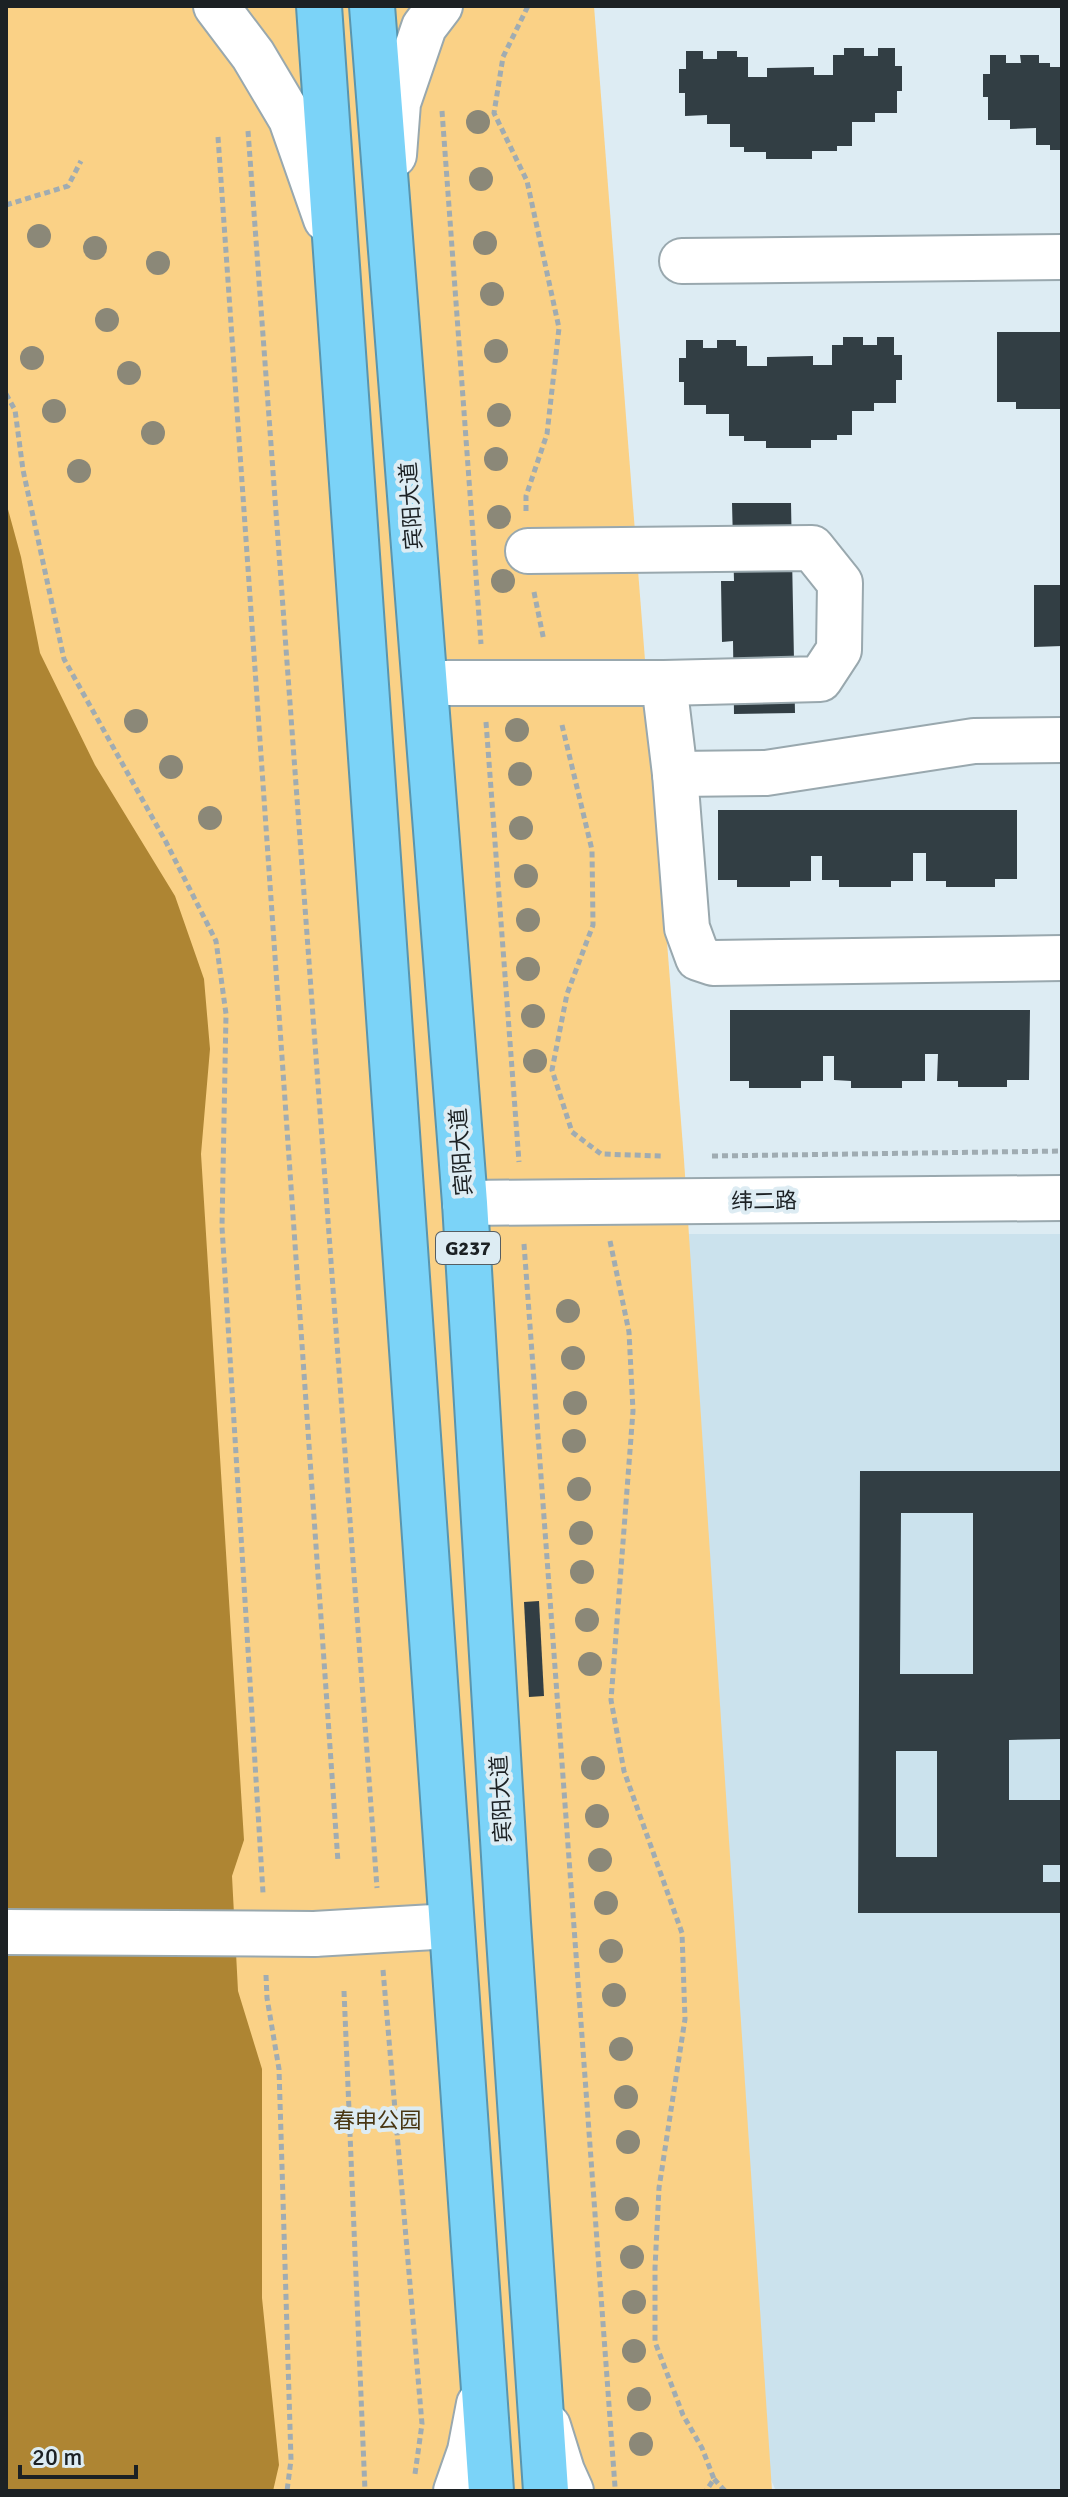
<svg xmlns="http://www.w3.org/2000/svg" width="1068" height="2497" viewBox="0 0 1068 2497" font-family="Signika,'Noto Sans SC',sans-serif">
	<rect width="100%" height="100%" fill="#ddecf3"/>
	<path fill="#cbe2ed" d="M641 1234H1062V2491H776L722 2371Z"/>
	<path fill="#fad186" d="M6 6H594L684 1160 772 2491H6Z"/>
	<path fill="#ae8533" d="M6 502 21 557 40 653 95 765 175 896 204 979 210 1049 201 1154 244 1840 232 1876 238 1991 262 2069V2298L279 2465 273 2491H6Z"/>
	<g fill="#323e44" fill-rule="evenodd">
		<path d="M844 48H864V56H878V48H895V66H902V91H897V113H875V122H852V146H837V151H812V159H766V152H744V147H730V124H707V115L685 116V93H679V69H686V51H703V59H717V51H737V57H748V77H767V68L814 67V75H833V55H844Z"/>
		<path d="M990 55H1006V63H1021L1020 55H1039V63H1050V67H1062V150H1050V145H1036V128L1010 129V120H988V97H983V74H990Z"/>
		<path d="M997 332H1062V409H1016V402H997Z"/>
		<path d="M843 337H863V345H877V337H894V355H902V380H896V403H874V411H852V435H837V440H811V448H766V441H744V436H729V414H706V405H684V382H679V358H686V340H703V348H717V340H736V346H747V366H767V357L813 356V365H832V345H843Z"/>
		<path d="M732 503H791L795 713 734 714 733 641 722 642 721 581H734Z"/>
		<path d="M1034 585H1062V646L1034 647Z"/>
		<path d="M718 810H1017V879H995V887H946V881H926V853H913V881H891V887H839V880H822V856H811V881H790V887H737V880H718Z"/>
		<path d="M730 1010H1030L1029 1080H1007V1087H958V1081H937L938 1054H925V1081H902V1088H851V1081L834 1080V1056H823V1081H801V1088H749V1081H730Z"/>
		<path d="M860 1471H1062V1739L1009 1740V1800H1062V1865H1043V1882H1062V1913H858ZM901 1513H973V1674H900ZM896 1751H937V1857H896Z"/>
		<path d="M539 1601 544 1696 529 1697 524 1602Z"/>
	</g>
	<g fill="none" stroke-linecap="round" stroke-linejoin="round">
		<defs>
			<g id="minor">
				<path d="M216 6 253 55 291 119 326 219"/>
				<path d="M394 155 398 103 424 27 440 6"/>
				<path d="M682 261 1062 257"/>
				<path d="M425 683H664L820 679 839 650 840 583 812 548 528 551"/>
				<path d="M664 683 675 774 687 928 698 958 713 963 1062 958"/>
				<path d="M675 774 766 773 974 741 1062 740"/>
				<path d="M465 1203 1062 1198"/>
				<path d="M314 1934 451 1926"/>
				<path d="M548 2426 562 2471 571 2491"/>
				<path d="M456 2491 470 2451 479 2404"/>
			</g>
			<g id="highway">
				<path d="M319 6 491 2491"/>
				<path d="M372 6 465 1203 508 1923 546 2491"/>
			</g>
		</defs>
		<use href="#minor" stroke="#99a8ae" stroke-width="48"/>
		<use href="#highway" stroke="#5a95ae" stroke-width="48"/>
		<g stroke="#a0acb2" stroke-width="5" stroke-dasharray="6 4" stroke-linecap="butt">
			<path d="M442 111 481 644"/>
			<path d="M248 131 377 1888"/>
			<path d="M218 137 338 1862"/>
			<path d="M6 205 68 186 81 161"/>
			<path d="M6 394 15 410 23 470 64 659 166 842 216 941 226 1014 222 1227 263 1893"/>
			<path d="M526 511V496L547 434 559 328 527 181 494 113 503 57 528 6"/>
			<path d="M534 592 544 641"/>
			<path d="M486 722 519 1162"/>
			<path d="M562 725 592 850 593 925 567 994 552 1070 572 1132 601 1154 662 1156"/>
			<path d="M712 1156 1062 1151"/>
			<path d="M610 1241 629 1332 633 1411 611 1700 624 1771 682 1933 685 2019 659 2188 655 2268V2342L683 2415 702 2448 714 2479 706 2491"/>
			<path d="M524 1244 615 2487"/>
			<path d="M383 1970 422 2424 415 2474"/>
			<path d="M266 1975 267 1998 279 2069 291 2460 287 2491"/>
			<path d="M344 1991 365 2491"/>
			<path d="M714 2479 725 2491"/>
		</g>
		<use href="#minor" stroke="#fff" stroke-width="44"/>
		<use href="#highway" stroke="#7bd3f8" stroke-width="44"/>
		<defs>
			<path id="minor-bridge" d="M6 1932 314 1934"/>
		</defs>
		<use href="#minor-bridge" stroke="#99a8ae" stroke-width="48" stroke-linecap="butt"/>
		<use href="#minor-bridge" stroke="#fff" stroke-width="44"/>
	</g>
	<g fill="#8b8878">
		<circle cx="478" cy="122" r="12"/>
		<circle cx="481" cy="179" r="12"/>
		<circle cx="39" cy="236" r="12"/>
		<circle cx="485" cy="243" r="12"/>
		<circle cx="95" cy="248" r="12"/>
		<circle cx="158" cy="263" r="12"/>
		<circle cx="492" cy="294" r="12"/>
		<circle cx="107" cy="320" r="12"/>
		<circle cx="496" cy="351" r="12"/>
		<circle cx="32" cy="358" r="12"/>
		<circle cx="129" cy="373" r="12"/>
		<circle cx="54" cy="411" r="12"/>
		<circle cx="499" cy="415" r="12"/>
		<circle cx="153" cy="433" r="12"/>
		<circle cx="496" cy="459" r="12"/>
		<circle cx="79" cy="471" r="12"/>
		<circle cx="499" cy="517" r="12"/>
		<circle cx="503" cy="581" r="12"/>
		<circle cx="136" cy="721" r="12"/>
		<circle cx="517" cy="730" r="12"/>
		<circle cx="171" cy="767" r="12"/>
		<circle cx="520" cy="774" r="12"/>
		<circle cx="210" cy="818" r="12"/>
		<circle cx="521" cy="828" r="12"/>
		<circle cx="526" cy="876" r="12"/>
		<circle cx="528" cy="920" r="12"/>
		<circle cx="528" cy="969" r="12"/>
		<circle cx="533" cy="1016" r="12"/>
		<circle cx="535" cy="1061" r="12"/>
		<circle cx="568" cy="1311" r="12"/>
		<circle cx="573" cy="1358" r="12"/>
		<circle cx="575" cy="1403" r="12"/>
		<circle cx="574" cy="1441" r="12"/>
		<circle cx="579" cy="1489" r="12"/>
		<circle cx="581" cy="1533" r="12"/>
		<circle cx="582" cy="1572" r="12"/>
		<circle cx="587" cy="1620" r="12"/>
		<circle cx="590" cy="1664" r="12"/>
		<circle cx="593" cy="1768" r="12"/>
		<circle cx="597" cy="1816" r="12"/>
		<circle cx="600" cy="1860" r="12"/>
		<circle cx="606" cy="1903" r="12"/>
		<circle cx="611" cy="1951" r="12"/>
		<circle cx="614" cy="1995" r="12"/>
		<circle cx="621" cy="2049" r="12"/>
		<circle cx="626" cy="2097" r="12"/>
		<circle cx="628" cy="2142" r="12"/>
		<circle cx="627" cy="2209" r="12"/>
		<circle cx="632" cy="2257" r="12"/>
		<circle cx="634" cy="2302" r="12"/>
		<circle cx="634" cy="2351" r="12"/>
		<circle cx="639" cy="2399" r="12"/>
		<circle cx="641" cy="2444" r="12"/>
	</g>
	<g text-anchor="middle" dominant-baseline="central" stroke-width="8" stroke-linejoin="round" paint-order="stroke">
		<rect fill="#ddecf3" stroke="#565e62" stroke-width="2" x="436" y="1232" width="64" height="32" rx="6"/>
		<g font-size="20" font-weight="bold" fill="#1c2124">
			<text x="468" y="1248">G237</text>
		</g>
		<g font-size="22" fill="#1c2124" stroke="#ddecf3">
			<text transform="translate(411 506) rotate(-94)">宾阳大道</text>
			<text transform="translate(461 1152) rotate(-94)">宾阳大道</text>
			<text transform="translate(764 1201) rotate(-1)">纬二路</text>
			<text transform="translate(501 1799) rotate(-93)">宾阳大道</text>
		</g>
		<g font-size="22" fill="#483613" stroke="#ddecf3">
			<text x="377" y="2120">春申公园</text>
		</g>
	</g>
	<rect width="1068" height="2497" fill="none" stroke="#1c2124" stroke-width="16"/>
	<path d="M20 2465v12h116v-12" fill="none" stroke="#1c2124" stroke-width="4"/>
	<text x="32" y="2465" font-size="24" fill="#1c2124" stroke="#ddecf3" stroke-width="6" paint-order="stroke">20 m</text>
</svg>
